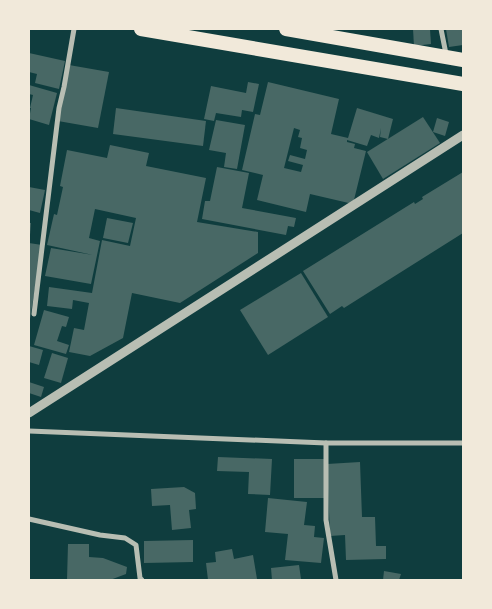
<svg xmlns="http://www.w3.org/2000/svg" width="492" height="609" viewBox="0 0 492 609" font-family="'Space Grotesk',sans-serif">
	<rect width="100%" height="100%" fill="#0f3d3e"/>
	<g fill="#486865" fill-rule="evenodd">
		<path d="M413 29H430L431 44 414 46Z"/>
		<path d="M446 29H463V45L449 47Z"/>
		<path d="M29 53 65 61 59 89 35 83 37 74 29 72Z"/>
		<path d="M69 65 109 72 98 128 58 121Z"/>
		<path d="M248 82 259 84 253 112 242 110 241 117 216 113 214 121 204 119 211 86 246 93Z"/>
		<path d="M268 82 339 99 331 134 348 138 357 108 393 119 388 139 380 137 381 128 379 138 371 135 367 146 347 140V142L355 144 354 148 366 151 353 204 310 194 306 212 257 200 263 175 242 170 255 114 260 115ZM294 128 300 130 298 137 302 138 300 148 307 150 305 159 290 155 288 161 303 165 301 172 284 168Z"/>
		<path d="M29 85 57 93 49 125 29 119 31 108H30L33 95 29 94Z"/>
		<path d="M116 108 206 121 203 146 113 134Z"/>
		<path d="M423 117 440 143 383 179 367 152Z"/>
		<path d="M437 118 449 122 445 136 433 132Z"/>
		<path d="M216 120 245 125 237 169 224 167 226 153 209 150Z"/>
		<path d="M110 145 149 153 146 166 206 178 197 222 258 232V253L180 303 132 293 123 338 90 356 69 352 74 328 84 330 89 303 73 300 72 309 47 306 49 287 92 293 102 240 130 246 136 218 95 209 89 238 100 241 91 284 45 276 51 248 93 255 47 245 54 214 57 215 63 187 60 186 67 150 107 158Z"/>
		<path d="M217 167 249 173 242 208 296 218 294 227 288 226 286 235 202 219 205 201H210Z"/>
		<path d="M463 172V233L344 308 342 306 330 314 303 271 414 202 415 204 423 199 422 197Z"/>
		<path d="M29 187 45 190 40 213 29 210Z"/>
		<path d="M107 218 133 223 128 243 103 238Z"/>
		<path d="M29 223H31L30 235H29Z"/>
		<path d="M29 243 42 245 30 319H29Z"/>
		<path d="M301 273 328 317 268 355 240 310Z"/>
		<path d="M44 310 69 317 66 327 62 326 57 341 69 345 66 354 34 345Z"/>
		<path d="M29 346 43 350 39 365 29 362Z"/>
		<path d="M52 353 68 358 61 383 44 378Z"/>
		<path d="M29 382 44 387 41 397 29 393Z"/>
		<path d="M218 457 272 459 270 495 248 494 249 472 217 471Z"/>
		<rect x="294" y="459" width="30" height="39"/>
		<path d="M360 462 362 517H375L376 546H386V559L346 560 345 535 330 536 327 464Z"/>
		<path d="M184 487 195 493 196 509 189 510 191 528 172 530 170 505 152 506 151 489Z"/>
		<path d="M268 498 307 502 304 525 315 526 314 537 324 538 321 563 285 560 288 534 265 532Z"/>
		<path d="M193 540V562L144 563V541Z"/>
		<path d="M68 544H89V557L103 558 127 567 126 574 110 580H67Z"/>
		<path d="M232 549 234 559 253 555 257 579 208 580 206 563 216 562 215 552Z"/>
		<path d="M299 565 301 579 272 580 271 568Z"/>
		<path d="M384 571 401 574 399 580H383Z"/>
	</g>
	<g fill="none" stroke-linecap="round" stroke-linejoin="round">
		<g stroke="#b8beb3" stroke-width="5">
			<path d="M441 29 446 54"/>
			<path d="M34 314 59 108 64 87 74 29"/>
			<path d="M29 431 326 443H463"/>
			<path d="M326 443V520L336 580"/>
			<path d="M29 519 100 535 125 538 136 545 140 578 142 580"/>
		</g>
		<path stroke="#b8beb3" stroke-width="9" d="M29 413 463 135"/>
		<g stroke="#f1e9da" stroke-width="14">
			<path d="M141 29 463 84"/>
			<path d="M286 29 463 60"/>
		</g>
	</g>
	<rect width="492" height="609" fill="none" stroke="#f1e9da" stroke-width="60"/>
</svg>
